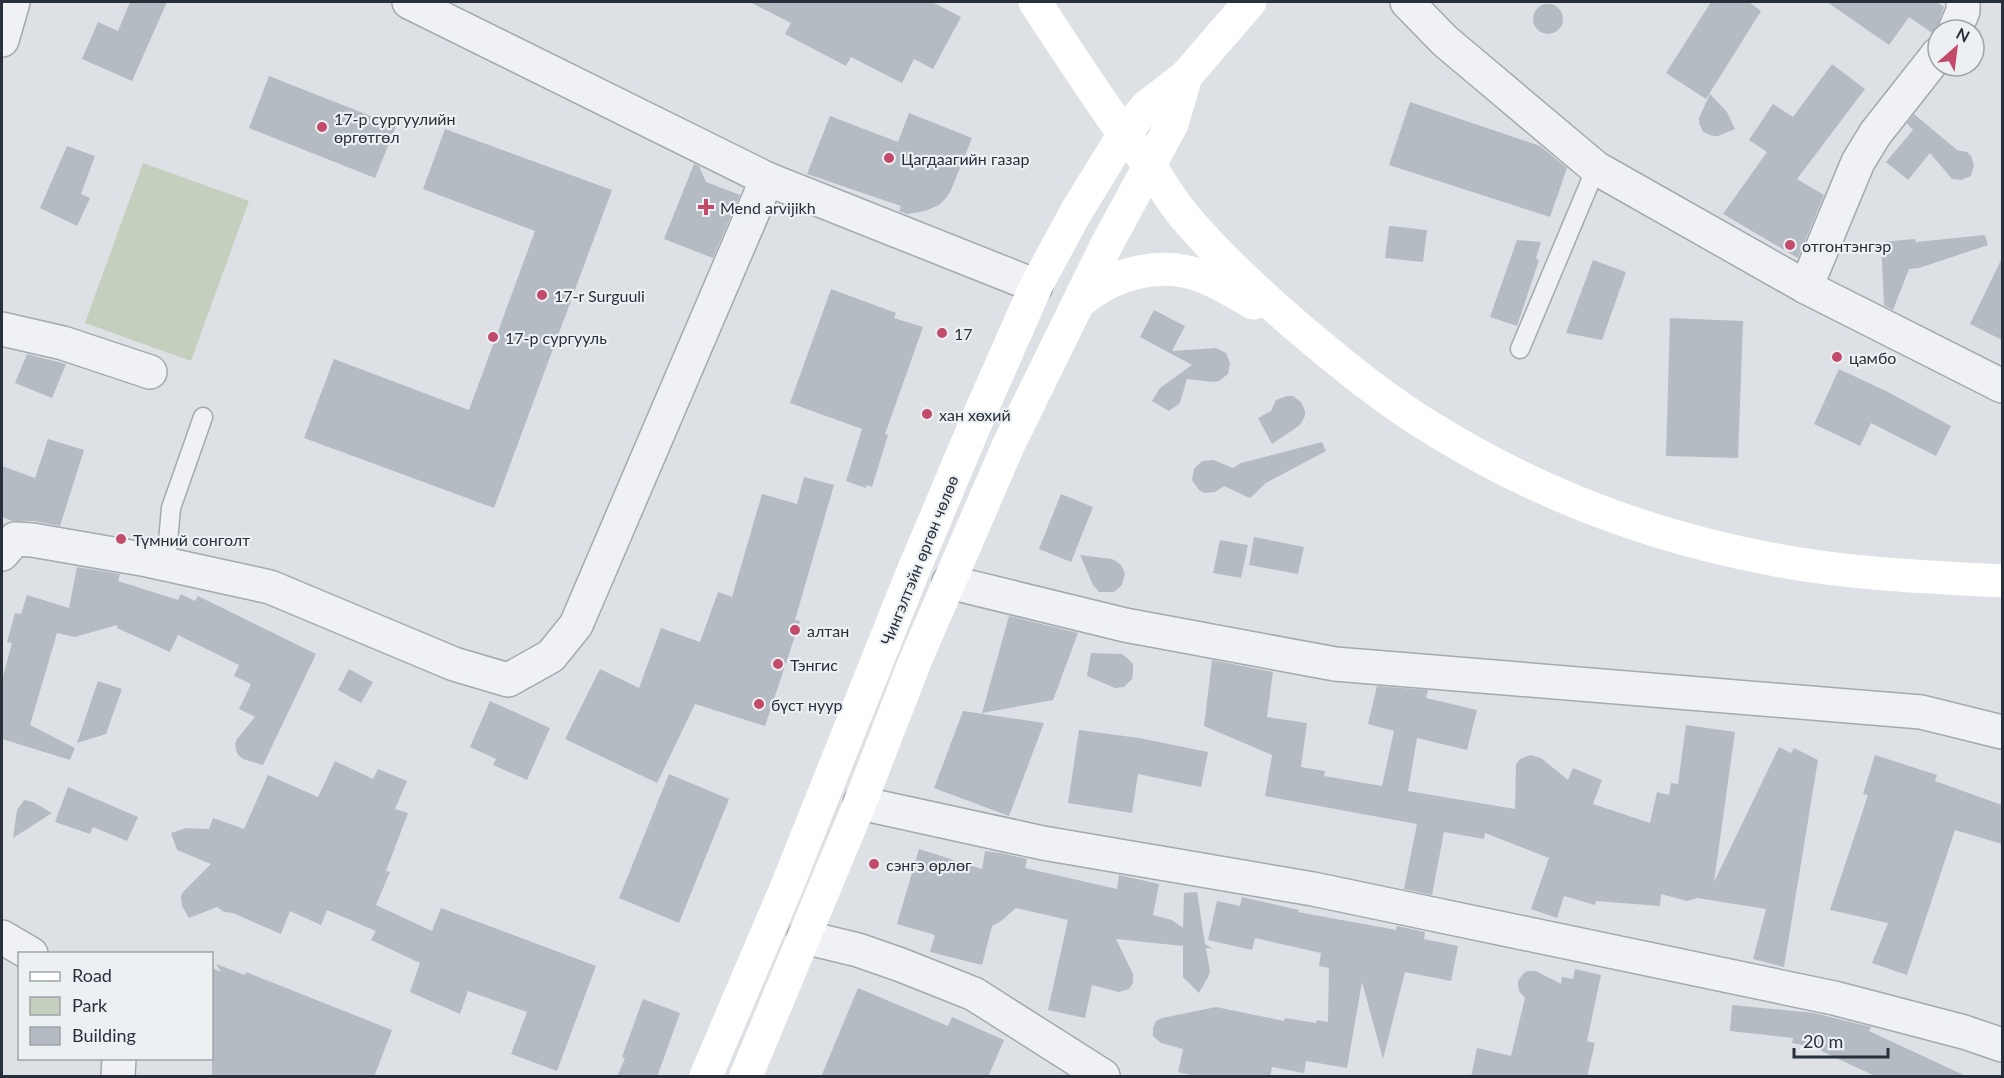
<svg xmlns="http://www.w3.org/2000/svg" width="2004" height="1078" viewBox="0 0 2004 1078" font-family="Lato,sans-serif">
	<rect width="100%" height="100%" fill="#dde1e5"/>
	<path fill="#c5cfbe" d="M143 163 249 201 191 361 85 323Z"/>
	<g fill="#b4bbc2">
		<path d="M130 2H167L132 81 82 59 98 22 118 31Z"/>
		<path d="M750 2H932L961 17 933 69 914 59 902 83 851 57 846 66 785 34 791 23Z"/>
		<path d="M1711 2H1749L1761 11 1706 99 1666 73Z"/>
		<path d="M1827 2H1937L1944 7 1935 35 1909 17 1889 45Z"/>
		<circle cx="1548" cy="19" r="15"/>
		<path d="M1832 64 1865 89 1797 179 1824 195 1798 258 1723 214 1767 152 1749 140 1773 104 1793 117Z"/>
		<path d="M269 76 396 126 375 178 249 128Z"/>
		<path d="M1710 94 1727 112 1735 129 1718 136H1713L1703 132 1699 123V118Z"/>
		<path d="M1410 102 1540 146 1567 168 1550 217 1389 165Z"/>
		<path d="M909 113 972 138 951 190 946 198 939 205 925 211 907 214 899 211 901 206 807 174 830 116 898 142Z"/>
		<path d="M1914 114 1957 150 1967 152 1971 156 1974 165 1971 176 1961 180 1952 179 1930 153 1908 180 1886 162 1913 130 1907 123Z"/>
		<path d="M445 129 612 190 494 508 304 438 334 359 469 410 535 231 423 189Z"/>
		<path d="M67 146 95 156 81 194 90 198 77 226 40 208Z"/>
		<path d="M694 164 699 166 706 182 740 195 713 258 664 239Z"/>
		<path d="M1389 226 1427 230 1423 262 1385 258Z"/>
		<path d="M1985 235 1988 245 1919 268 1909 269 1893 310 1884 305 1881 242 1915 239 1916 242Z"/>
		<path d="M1517 240 1541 242 1536 258 1539 260 1517 326 1490 317Z"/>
		<path d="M2002 258V340L1970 324Z"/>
		<path d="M1593 260 1626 272 1602 340 1566 333Z"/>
		<path d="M831 289 896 313 894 318 923 327 885 434 888 435 872 487 867 485 866 488 846 481 862 429 790 403Z"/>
		<path d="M1154 310 1185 326 1172 351 1216 348 1226 353 1230 363 1228 374 1219 381 1214 382 1187 379 1180 403 1169 411 1152 401 1160 388 1192 365 1140 337Z"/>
		<path d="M1670 318 1743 321 1738 458 1666 456Z"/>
		<path d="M27 354 66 364 52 398 15 383Z"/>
		<path d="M1839 369 1886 391 1951 426 1936 456 1871 423 1860 446 1814 424Z"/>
		<path d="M1287 396H1293L1301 402 1305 411V416L1300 425 1272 444 1258 418 1271 411 1276 400Z"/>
		<path d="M48 439 84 450 60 526 33 521H12L2 517V466L35 478Z"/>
		<path d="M1322 442 1326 451 1266 483 1250 498 1224 486 1215 492 1204 493 1199 490 1192 480 1194 469 1202 461 1213 460 1233 468 1241 463Z"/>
		<path d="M804 477 834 485 795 620 800 621 765 726 695 704 657 783 565 739 600 669 639 688 661 628 700 642 718 592 732 597 762 494 797 504Z"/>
		<path d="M1061 494 1093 507 1071 562 1039 549Z"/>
		<path d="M1254 537 1304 547 1298 574 1249 565Z"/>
		<path d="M1220 540 1248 545 1241 578 1213 573Z"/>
		<path d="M1080 555 1112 559 1117 562 1121 565 1125 574 1122 585 1114 592H1099L1093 585Z"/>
		<path d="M77 567 120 574 118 581 178 600 181 594 195 601 198 596 316 654 263 765 243 759 238 755 236 750 235 744 237 739 255 717 239 709 251 684 234 676 239 665 178 635 170 652 117 628V625L75 637 57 633 30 725 75 748 70 760 2 739V680L12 643 7 642 15 613 21 614 27 595 69 608Z"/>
		<path d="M1009 616 1078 633 1053 700 982 713Z"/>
		<path d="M1091 653 1122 654 1126 657 1133 664V674L1132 679 1124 687 1115 688 1087 676Z"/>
		<path d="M1212 660 1273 672 1267 717 1307 723 1301 767 1325 771 1324 776 1382 786 1394 731 1368 724 1377 686 1428 690 1426 698 1477 710 1467 750 1417 738 1408 791 1515 809 1516 764 1520 759 1530 755 1541 758 1568 780 1573 768 1602 780 1593 804 1650 823 1657 792 1669 795 1671 783 1678 784 1686 725 1735 732 1714 882 1779 747 1791 753 1794 748 1818 760 1784 967 1753 959 1766 909 1697 898 1687 901 1661 894 1660 906 1596 901 1595 905 1564 896 1557 918 1531 909 1549 858 1485 833 1484 839 1444 832 1432 895 1404 889 1417 824 1265 796 1272 755 1204 726Z"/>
		<path d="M349 669 373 682 361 703 338 690Z"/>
		<path d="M98 681 122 689 106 734 77 743Z"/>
		<path d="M490 701 550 728 527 780 493 765 496 759 470 747Z"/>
		<path d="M963 711 1044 723 1009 816 934 788Z"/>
		<path d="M1079 730 1139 738 1208 752 1201 787 1138 774 1132 813 1068 803Z"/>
		<path d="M1875 755 1937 775 1935 781 2002 805V844L1955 830 1907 975 1872 963 1888 923 1830 910 1868 795 1863 794Z"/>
		<path d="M335 761 373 779 378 769 407 781 395 809 408 813 386 871 390 872 376 905 432 931 441 908 596 966 557 1071 511 1054 527 1012 468 991 460 1014 410 992 420 963 371 940 376 931 327 910 321 925 290 911 281 934 233 913 224 912 217 907 189 918 182 906 181 896 183 892 211 864 177 850 171 833 186 828 209 829 213 818 244 829 268 775 318 797Z"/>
		<path d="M669 774 729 799 679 923 619 898Z"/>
		<path d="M68 787 138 817 127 841 93 827 90 834 55 822Z"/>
		<path d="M24 800 33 802 52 813 13 838 17 810Z"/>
		<path d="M919 849 982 869 985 851 1001 853 1027 859 1025 868 1117 889 1119 875 1159 884 1153 915 1172 920 1183 928 1184 893 1197 892 1205 944 1213 949 1206 948 1210 971 1209 975 1199 993 1183 977V946L1116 939 1133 974V983L1129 989 1119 992 1092 985 1085 1018 1048 1010 1068 920 1016 908 1001 921 992 926 982 965 930 952 935 935 897 924Z"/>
		<path d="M1242 897 1299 910 1298 912 1396 930 1397 926 1425 932 1424 939 1458 946 1451 981 1405 972 1383 1059 1362 982 1347 1068 1306 1061 1304 1073 1272 1067 1270 1077H1199L1178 1072 1183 1049 1161 1043 1153 1036V1028L1156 1021 1162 1018 1216 1007 1284 1021 1285 1018 1316 1023 1317 1020 1328 1022 1329 968 1319 966 1321 953 1255 938 1252 950 1208 940 1217 901 1240 906Z"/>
		<path d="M216 964 245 975 246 972 392 1030 374 1077H212V968L221 972Z"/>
		<path d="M1575 969 1601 975 1587 1041 1595 1043 1587 1077H1471L1477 1048 1511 1056 1525 998 1519 991 1518 986V981L1523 974 1527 971H1536L1561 984 1562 977 1573 979Z"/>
		<path d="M858 988 948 1026 952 1017 1004 1040 988 1077H821Z"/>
		<path d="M643 999 680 1013 657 1077H617L625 1058 622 1057Z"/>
		<path d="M1732 1005 1814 1013 1871 1027 1869 1031 1968 1077H1877L1813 1047 1792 1043 1793 1038 1730 1031Z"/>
	</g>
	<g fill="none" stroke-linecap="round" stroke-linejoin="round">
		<defs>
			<g id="lane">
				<path d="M1520 349 1596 168"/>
				<path d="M166 564 171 508 203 417"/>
			</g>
			<g id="street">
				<path d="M409 2 767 179 1036 286"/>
				<path d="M1407 2 1445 41 1596 168 1806 287 2002 386"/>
				<path d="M1955 30 1963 11V2"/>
				<path d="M2 40 13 2"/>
				<path d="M1806 287 1858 162 1875 134 1938 54"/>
				<path d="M2 329 63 343 150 372"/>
				<path d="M2 554 15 539 32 540 142 559 270 587 454 664 508 680 551 656 576 625 767 179"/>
				<path d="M949 582 1125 625 1335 664 1921 712 2002 732"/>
				<path d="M860 803 1043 843 1313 889 1834 998 1964 1032 2002 1045"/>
				<path d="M2 937 31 954"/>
				<path d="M804 937 858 950 901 965 974 994 1103 1076"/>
				<path d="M118 1076 119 1058"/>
			</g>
		</defs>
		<use href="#lane" stroke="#a3a9af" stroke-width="21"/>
		<use href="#street" stroke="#a3a9af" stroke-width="36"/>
		<use href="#lane" stroke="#eff1f4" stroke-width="18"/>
		<use href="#street" stroke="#eff1f4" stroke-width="33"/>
		<g stroke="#fff" stroke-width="33">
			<path d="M1035 2C1063 45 1091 88 1121 130 1131 143 1142 155 1151 168 1162 184 1172 202 1185 217 1220 258 1259 294 1300 329 1344 366 1389 403 1438 432 1541 495 1653 537 1771 559 1847 574 1926 577 2002 581"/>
			<path d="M1078 303C1111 274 1157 261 1199 275 1219 282 1236 293 1253 303"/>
			<path d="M706 1076 787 886 912 574 974 427 1036 286 1076 212 1124 134 1147 106 1186 76 1250 2"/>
			<path d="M746 1076 860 803 916 659 1008 446 1107 244 1172 124 1186 76"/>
		</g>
	</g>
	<g fill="#c24a6b" stroke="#ecf0f3" stroke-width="2">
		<circle cx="322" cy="127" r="6"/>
		<circle cx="889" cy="158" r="6"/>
		<path d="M703 198h6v6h6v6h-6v6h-6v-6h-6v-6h6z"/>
		<circle cx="1790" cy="245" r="6"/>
		<circle cx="542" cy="295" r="6"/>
		<circle cx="942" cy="333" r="6"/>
		<circle cx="493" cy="337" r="6"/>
		<circle cx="1837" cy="357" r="6"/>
		<circle cx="927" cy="414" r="6"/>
		<circle cx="121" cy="539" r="6"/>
		<circle cx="795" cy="630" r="6"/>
		<circle cx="778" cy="664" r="6"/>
		<circle cx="759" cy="704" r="6"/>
		<circle cx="874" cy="864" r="6"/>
	</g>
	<g text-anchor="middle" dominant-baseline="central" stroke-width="4.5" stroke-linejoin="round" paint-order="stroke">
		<g font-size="16" fill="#28313b" stroke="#ecf0f3" text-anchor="start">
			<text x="334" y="118">17-р сургуулийн<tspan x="334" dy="18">өргөтгөл</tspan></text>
			<text x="901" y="158">Цагдаагийн газар</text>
			<text x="720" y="207">Mend arvijikh</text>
			<text x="1802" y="245">отгонтэнгэр</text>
			<text x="554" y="295">17-r Surguuli</text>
			<text x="954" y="333">17</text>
			<text x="505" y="337">17-р сургууль</text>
			<text x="1849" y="357">цамбо</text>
			<text x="939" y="414">хан хөхий</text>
			<text x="133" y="539">Түмний сонголт</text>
			<text x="807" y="630">алтан</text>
			<text x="790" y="664">Тэнгис</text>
			<text x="771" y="704">бүст нуур</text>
			<text x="886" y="864">сэнгэ өрлөг</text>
		</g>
		<g font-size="16" fill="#28313b" stroke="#ecf0f3">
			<text transform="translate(919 560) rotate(-68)">Чингэлтэйн өргөн чөлөө</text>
		</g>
	</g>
	<rect width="2004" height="1078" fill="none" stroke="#28313b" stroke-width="6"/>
	<rect x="18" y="952" width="195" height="108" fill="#ecf0f3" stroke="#9ea4a9" stroke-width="1.5"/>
	<rect x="30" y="972" width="30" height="9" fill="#ffffff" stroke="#9ea4a9" stroke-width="1.5"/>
	<text x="72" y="982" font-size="18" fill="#28313b">Road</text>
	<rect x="30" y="997" width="30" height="18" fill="#c5cfbe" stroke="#9ea4a9" stroke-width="1.5"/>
	<text x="72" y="1012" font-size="18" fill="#28313b">Park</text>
	<rect x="30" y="1027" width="30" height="18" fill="#b4bbc2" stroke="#9ea4a9" stroke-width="1.5"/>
	<text x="72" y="1042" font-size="18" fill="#28313b">Building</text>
	<g transform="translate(1956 48) rotate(28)"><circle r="28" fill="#ecf0f3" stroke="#9ea4a9" stroke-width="1.5"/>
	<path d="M0-4.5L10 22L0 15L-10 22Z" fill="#c24a6b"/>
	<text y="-9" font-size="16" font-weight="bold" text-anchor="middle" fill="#28313b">N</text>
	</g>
	<path d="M1794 1048v9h94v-9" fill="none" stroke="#28313b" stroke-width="3"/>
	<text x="1803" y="1048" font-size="18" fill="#28313b" stroke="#ecf0f3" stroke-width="4.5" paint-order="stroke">20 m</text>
</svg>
